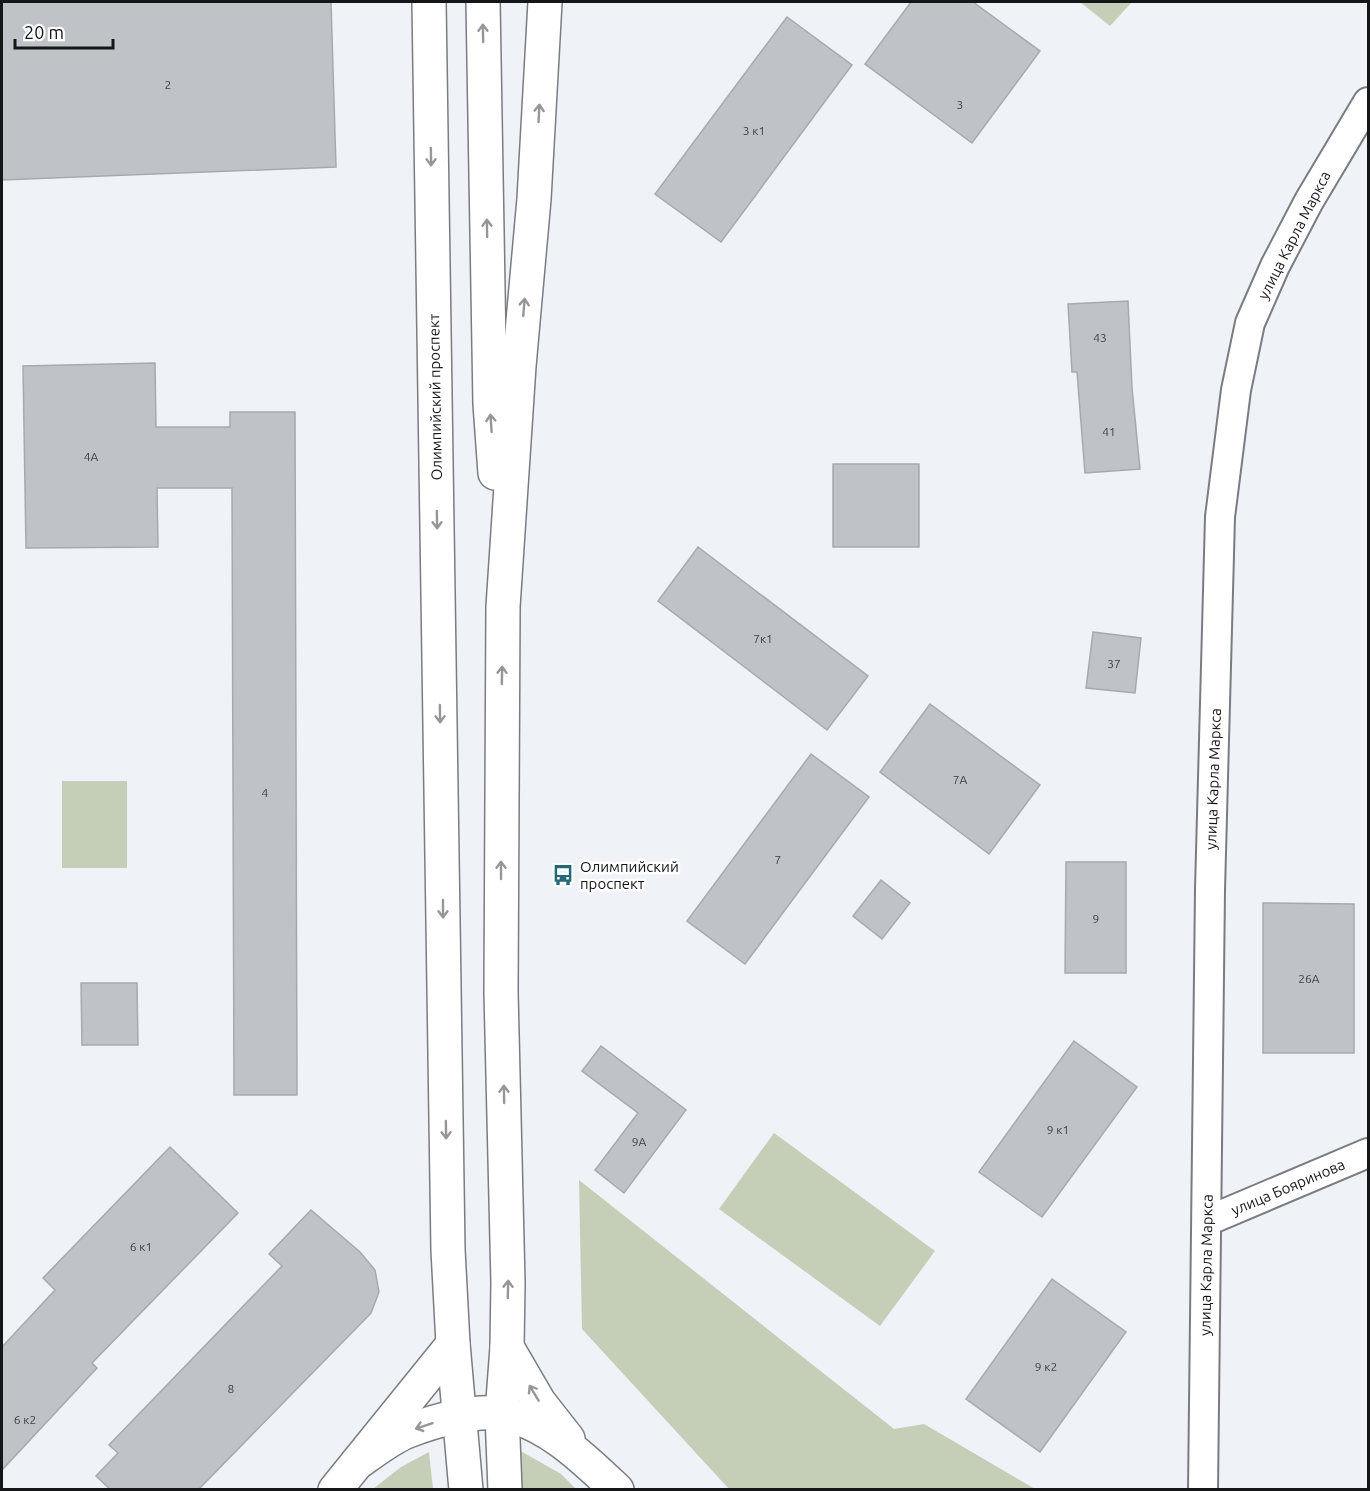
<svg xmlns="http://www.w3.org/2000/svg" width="1370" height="1491" viewBox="0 0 1370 1491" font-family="Ubuntu,sans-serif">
	<rect width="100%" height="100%" fill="#eff2f7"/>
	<g fill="#c5ceb6">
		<path d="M1080 2H1132L1110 26Z"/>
		<rect x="62" y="781" width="65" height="87"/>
		<path d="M774 1133 935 1251 880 1326 719 1209Z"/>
		<path d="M579 1180 894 1429 924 1424 1035 1489H729L582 1329Z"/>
		<path d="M517 1449 561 1474 576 1489H522Z"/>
		<path d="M429 1452 433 1489H373L401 1467Z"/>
	</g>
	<g fill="#bfc3c7" stroke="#a6aaae" stroke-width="1.5">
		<path d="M2 2H331L336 167 2 180Z"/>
		<path d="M911 2H973L1040 51 972 143 865 64Z"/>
		<path d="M787 17 852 65 721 242 655 194Z"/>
		<path d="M1128 301 1132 388 1140 469 1085 473 1077 372H1072L1068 304Z"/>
		<path d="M155 363 156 427H230V412H295L297 1095H234L232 488H157L158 547 26 548 23 366Z"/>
		<rect x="833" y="464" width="86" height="83"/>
		<path d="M698 547 868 676 827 730 658 601Z"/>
		<path d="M1093 632 1141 638 1135 693 1086 688Z"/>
		<path d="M930 704 1040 785 989 854 880 772Z"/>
		<path d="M811 754 869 797 745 964 687 921Z"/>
		<path d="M1066 862H1126V973H1065Z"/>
		<path d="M881 880 910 903 882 939 853 916Z"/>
		<path d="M1263 903 1354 904V1053H1263Z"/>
		<path d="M81 983H137L138 1045H82Z"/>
		<path d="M1074 1041 1137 1087 1042 1217 979 1172Z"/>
		<path d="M601 1046 686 1110 624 1193 595 1170 638 1113 582 1071Z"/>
		<path d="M170 1147 238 1213 92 1363 97 1368 2 1470V1347L55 1290 43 1278Z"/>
		<path d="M311 1210 360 1252 375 1270 379 1292 371 1313 198 1490H111L96 1476 118 1453 109 1445 282 1266 269 1254Z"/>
		<path d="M1052 1279 1126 1332 1040 1452 966 1399Z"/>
	</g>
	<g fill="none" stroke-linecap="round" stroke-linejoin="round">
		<defs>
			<g id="minor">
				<path d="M1207 1221 1368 1153"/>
				<path d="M1203 1490 1210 890 1220 517 1236 390 1250 323 1275 266 1309 201 1368 102"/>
			</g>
			<g id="tertiary">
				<path d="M507 1347 539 1402 568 1439"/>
				<path d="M357 1463C373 1452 390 1438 408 1431 434 1421 475 1409 503 1414 548 1423 584 1459 617 1490"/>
				<path d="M335 1490 453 1344"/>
			</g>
			<g id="secondary">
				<path d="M429 2 448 1250 453 1344 466 1490"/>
				<path d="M483 2 490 404 495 473"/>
				<path d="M505 1490 502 1414 507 1347 508 1283 501 992 503 607 519 366 534 199 545 2"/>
			</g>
		</defs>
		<use href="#minor" stroke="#797d81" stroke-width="32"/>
		<use href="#tertiary" stroke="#797d81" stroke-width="36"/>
		<use href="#secondary" stroke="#797d81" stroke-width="36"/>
		<use href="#minor" stroke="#fff" stroke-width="28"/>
		<use href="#tertiary" stroke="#fff" stroke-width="33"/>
		<use href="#secondary" stroke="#fff" stroke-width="33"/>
	</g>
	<defs><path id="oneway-shaft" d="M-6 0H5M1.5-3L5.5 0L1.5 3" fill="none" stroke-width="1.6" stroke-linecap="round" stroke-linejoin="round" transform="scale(1.5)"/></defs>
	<g stroke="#969697">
		<use href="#oneway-shaft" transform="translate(483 33) rotate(-91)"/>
		<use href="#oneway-shaft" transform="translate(539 113) rotate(-87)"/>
		<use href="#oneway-shaft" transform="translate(431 157) rotate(89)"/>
		<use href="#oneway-shaft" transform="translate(487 228) rotate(-91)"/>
		<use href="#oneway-shaft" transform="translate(524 307) rotate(-85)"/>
		<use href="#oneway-shaft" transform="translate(491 423) rotate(-94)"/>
		<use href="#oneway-shaft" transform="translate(437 520) rotate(89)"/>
		<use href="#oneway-shaft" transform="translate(502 675) rotate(-89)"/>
		<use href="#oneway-shaft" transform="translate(440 714) rotate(89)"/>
		<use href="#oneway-shaft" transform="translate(501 870) rotate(-90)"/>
		<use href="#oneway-shaft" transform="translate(443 909) rotate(90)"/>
		<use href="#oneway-shaft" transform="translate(504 1094) rotate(-91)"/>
		<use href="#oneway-shaft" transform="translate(446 1130) rotate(89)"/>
		<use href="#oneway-shaft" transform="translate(508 1289) rotate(-89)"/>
		<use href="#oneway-shaft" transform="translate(534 1393) rotate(-121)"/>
		<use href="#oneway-shaft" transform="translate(424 1426) rotate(162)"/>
	</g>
	<defs>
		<symbol id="bus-bare" viewBox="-9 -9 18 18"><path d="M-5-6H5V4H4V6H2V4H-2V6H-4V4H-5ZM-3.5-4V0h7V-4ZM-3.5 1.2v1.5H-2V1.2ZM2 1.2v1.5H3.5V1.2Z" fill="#226977" stroke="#fff" stroke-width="2.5" paint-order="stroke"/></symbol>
	</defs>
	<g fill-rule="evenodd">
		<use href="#bus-bare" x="548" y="860" width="30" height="30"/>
	</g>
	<g text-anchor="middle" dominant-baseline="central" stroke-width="5" stroke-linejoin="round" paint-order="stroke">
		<g font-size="12" fill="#404144">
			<text x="168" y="84">2</text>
			<text x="960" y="104">3</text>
			<text x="754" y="130">3 к1</text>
			<text x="1100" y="337">43</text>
			<text x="1109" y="431">41</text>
			<text x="91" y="456">4А</text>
			<text x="763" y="638">7к1</text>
			<text x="1114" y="663">37</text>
			<text x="960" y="779">7А</text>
			<text x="265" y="792">4</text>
			<text x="778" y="859">7</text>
			<text x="1096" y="918">9</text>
			<text x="1309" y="978">26А</text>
			<text x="1058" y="1129">9 к1</text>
			<text x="639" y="1141">9А</text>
			<text x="141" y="1246">6 к1</text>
			<text x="1046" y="1366">9 к2</text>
			<text x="231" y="1388">8</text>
			<text x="25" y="1419">6 к2</text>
		</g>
		<g font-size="15" fill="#151618" stroke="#fff">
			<text transform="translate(1294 235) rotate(-63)">улица Карла Маркса</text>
			<text transform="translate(435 397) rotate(-91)">Олимпийский проспект</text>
			<text transform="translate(1213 779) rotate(-88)">улица Карла Маркса</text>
			<text transform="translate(1288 1187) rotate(-23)">улица Бояринова</text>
			<text transform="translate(1206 1265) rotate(-89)">улица Карла Маркса</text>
		</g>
		<g font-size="15" fill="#151618" stroke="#fff" text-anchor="start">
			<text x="580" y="866">Олимпийский<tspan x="580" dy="17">проспект</tspan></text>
		</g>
	</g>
	<rect width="1370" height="1491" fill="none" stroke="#151618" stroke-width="6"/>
	<path d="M15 39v9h98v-9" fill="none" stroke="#151618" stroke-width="3"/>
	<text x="24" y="39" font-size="18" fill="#151618" stroke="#ffffff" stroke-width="4.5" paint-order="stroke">20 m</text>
</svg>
